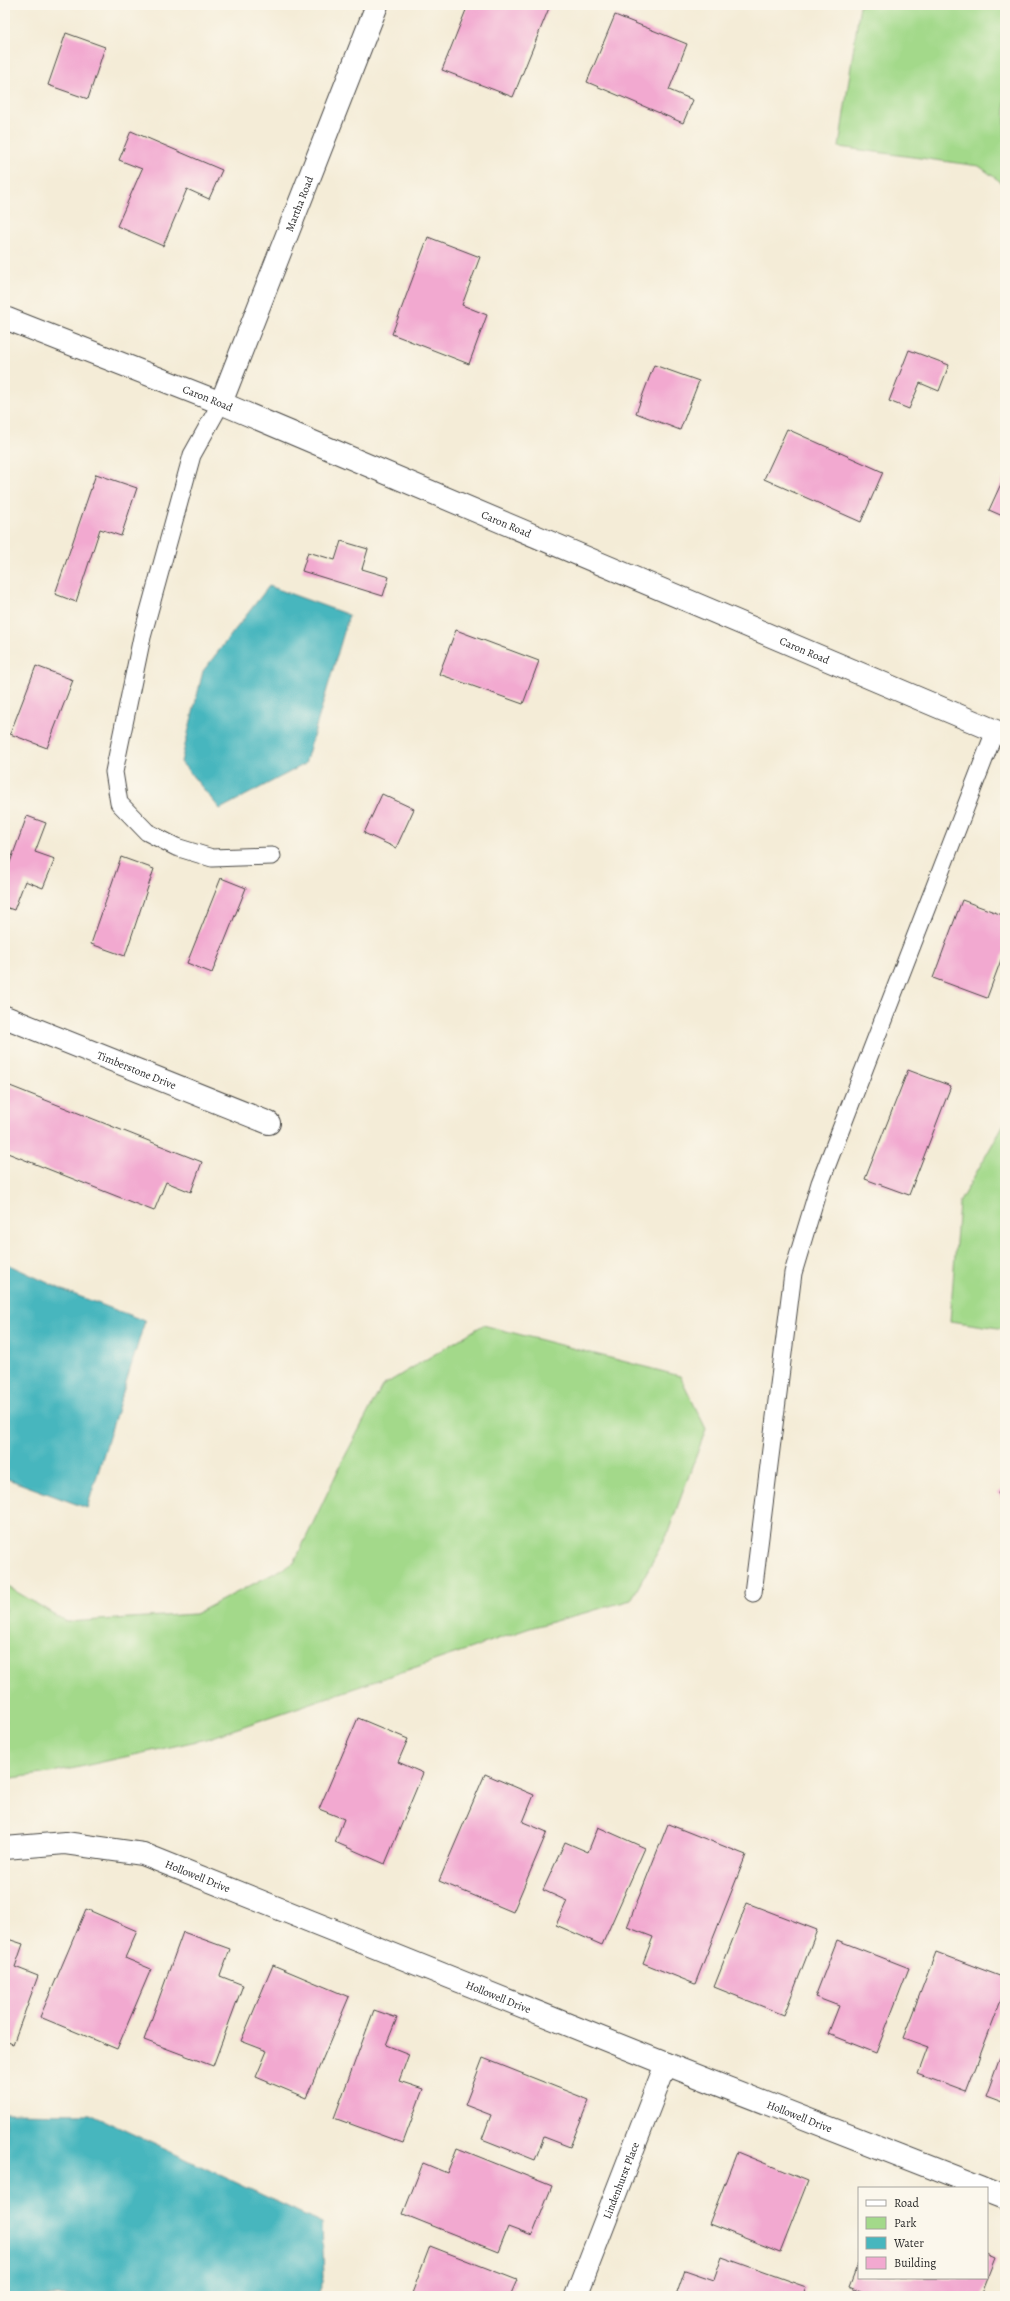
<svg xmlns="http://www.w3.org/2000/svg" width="1010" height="2301" viewBox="0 0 1010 2301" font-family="Alegreya,serif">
	<rect width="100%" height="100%" fill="#fbf7ec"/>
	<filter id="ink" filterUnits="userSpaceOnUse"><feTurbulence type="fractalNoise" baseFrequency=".025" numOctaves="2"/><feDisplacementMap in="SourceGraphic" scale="8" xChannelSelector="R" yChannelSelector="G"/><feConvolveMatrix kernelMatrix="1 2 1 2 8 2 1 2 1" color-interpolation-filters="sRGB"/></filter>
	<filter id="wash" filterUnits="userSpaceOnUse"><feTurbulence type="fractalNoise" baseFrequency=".012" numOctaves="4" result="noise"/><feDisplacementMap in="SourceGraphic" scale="16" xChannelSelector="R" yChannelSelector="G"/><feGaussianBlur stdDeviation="0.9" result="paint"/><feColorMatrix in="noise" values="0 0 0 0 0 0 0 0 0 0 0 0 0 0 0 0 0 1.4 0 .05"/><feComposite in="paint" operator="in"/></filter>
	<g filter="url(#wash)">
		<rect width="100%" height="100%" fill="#f4ecd7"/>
		<g fill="#a3d98a" stroke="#67825a">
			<path d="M860 5H1005V185L979 166 839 147Z"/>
			<path d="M1005 1122V1329L950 1321 959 1203Z"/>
			<path d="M483 1325 680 1376 706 1429 667 1535 631 1600 530 1628 206 1739 57 1772 5 1779V1585L67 1622 195 1614 294 1563 343 1460 382 1386Z"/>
		</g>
		<g fill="#47b6be" stroke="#397074">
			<path d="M269 586 349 615 305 764 220 809 181 762 203 671Z"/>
			<path d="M5 1263 65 1291 145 1321 87 1508 5 1478Z"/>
			<path d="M5 2113 90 2114 322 2223 324 2278 317 2296H5Z"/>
		</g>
		<g id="blocks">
			<g fill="#f2a9d0">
				<path d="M468 5H542L549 8 513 97 442 70Z"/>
				<path d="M615 15 687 44 669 90 693 100 683 123 587 82Z"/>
				<path d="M66 33 105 47 88 99 48 85Z"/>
				<path d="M131 131 222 170 209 199 187 189 163 246 117 226 142 169 119 160Z"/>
				<path d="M428 237 480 257 462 305 487 315 469 364 392 334Z"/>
				<path d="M909 350 949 365 939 391 920 383 909 409 889 401Z"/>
				<path d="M654 365 699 381 680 430 636 413Z"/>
				<path d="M787 429 883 472 861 522 764 479Z"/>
				<path d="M96 474 137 488 121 536 100 529 76 602 55 594Z"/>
				<path d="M1005 475V517L989 510Z"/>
				<path d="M341 541 368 549 362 569 389 577 383 596 302 571 308 552 335 560Z"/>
				<path d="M456 630 539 661 523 704 439 674Z"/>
				<path d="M36 666 73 680 47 748 10 734Z"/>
				<path d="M382 794 414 809 396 848 364 833Z"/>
				<path d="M27 816 46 823 35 852 55 859 43 888 25 881 14 910 5 907V876Z"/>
				<path d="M121 857 154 869 125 956 91 944Z"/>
				<path d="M221 878 246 888 212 973 187 963Z"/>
				<path d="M962 900 1005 916V949L987 998 933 978Z"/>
				<path d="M908 1070 951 1086 909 1195 865 1179Z"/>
				<path d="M5 1084 202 1162 191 1192 166 1182 154 1211 5 1152Z"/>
				<path d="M1005 1488V1504L998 1493Z"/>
				<path d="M358 1718 408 1739 398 1762 423 1773 385 1864 335 1842 344 1819 319 1809Z"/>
				<path d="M485 1774 534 1795 523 1822 547 1832 513 1912 439 1881Z"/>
				<path d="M668 1824 746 1855 695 1984 643 1963 653 1937 627 1927Z"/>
				<path d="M598 1827 645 1848 602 1945 556 1925 567 1901 543 1890 565 1842 588 1852Z"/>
				<path d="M747 1903 817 1930 784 2015 714 1987Z"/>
				<path d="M86 1909 137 1931 125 1958 151 1969 117 2049 40 2017Z"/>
				<path d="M183 1932 230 1949 220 1976 243 1985 213 2066 144 2040Z"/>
				<path d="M5 1938 23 1944 15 1967 38 1976 13 2044 5 2041Z"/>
				<path d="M837 1940 909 1968 876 2053 828 2034 839 2006 815 1997Z"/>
				<path d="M936 1952 1005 1978V1990L966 2092 918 2074 928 2047 903 2038Z"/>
				<path d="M273 1965 349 1997 306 2098 256 2077 267 2051 241 2041Z"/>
				<path d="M374 2010 397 2018 386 2045 409 2054 399 2081 423 2089 403 2143 334 2118Z"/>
				<path d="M1005 2044V2103L986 2096Z"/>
				<path d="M483 2058 589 2100 570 2147 544 2137 535 2160 482 2139 491 2115 465 2105Z"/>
				<path d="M457 2148 552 2186 532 2236 508 2227 498 2252 403 2214 423 2163 447 2173Z"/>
				<path d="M737 2152 808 2181 780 2252 709 2224Z"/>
				<path d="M430 2246 517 2280 510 2296H411Z"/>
				<path d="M987 2254 996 2258 981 2296H870L849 2287 859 2261V2278H987Z"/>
				<path d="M722 2257 806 2287 803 2296H676L685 2270 714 2280Z"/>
			</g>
		</g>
	</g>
	<g filter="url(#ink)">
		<use href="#blocks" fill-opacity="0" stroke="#494845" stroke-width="1"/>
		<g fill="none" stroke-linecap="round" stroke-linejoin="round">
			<defs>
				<g id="lane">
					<path d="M221 403 192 455 142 637 114 772 119 803 147 832 176 847 212 858 272 856"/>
					<path d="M753 1593 793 1273 820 1183 995 731"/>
				</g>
				<g id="street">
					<path id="s1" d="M5 318 221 403 1005 735"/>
					<path id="s2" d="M221 403 377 5"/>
					<path id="s3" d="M5 1017 269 1123"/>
					<path id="s4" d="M5 1848 65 1843 143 1854 666 2064 983 2188"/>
					<path d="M987 2190 1005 2197"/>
					<path id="s5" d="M576 2296 666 2064"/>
				</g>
			</defs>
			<use href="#lane" stroke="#494845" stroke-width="19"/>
			<use href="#street" stroke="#494845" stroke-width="24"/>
			<use href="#lane" stroke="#fff" stroke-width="17"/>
			<use href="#street" stroke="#fff" stroke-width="22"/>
		</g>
	</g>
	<g text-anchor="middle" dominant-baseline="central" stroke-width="3.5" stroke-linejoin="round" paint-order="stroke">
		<g font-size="11" fill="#2b2b2b" stroke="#fbf7ec">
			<text stroke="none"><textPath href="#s2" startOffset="214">Martha Road</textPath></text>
			<text stroke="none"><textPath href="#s1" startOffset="218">Caron Road</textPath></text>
			<text stroke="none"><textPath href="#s1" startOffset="542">Caron Road</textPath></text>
			<text stroke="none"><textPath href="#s1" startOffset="866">Caron Road</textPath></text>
			<text stroke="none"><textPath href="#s3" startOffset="142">Timberstone Drive</textPath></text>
			<text stroke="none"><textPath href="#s4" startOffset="198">Hollowell Drive</textPath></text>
			<text stroke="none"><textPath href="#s4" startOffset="522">Hollowell Drive</textPath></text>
			<text stroke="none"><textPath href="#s4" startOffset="846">Hollowell Drive</textPath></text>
			<text stroke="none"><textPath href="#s5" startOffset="124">Lindenhurst Place</textPath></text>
		</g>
	</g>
	<rect width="1010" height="2301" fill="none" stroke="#fbf7ec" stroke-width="20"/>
	<rect x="858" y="2187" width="130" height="92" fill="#fbf7ec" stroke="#a8a59f"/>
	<rect x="866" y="2200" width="20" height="6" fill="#ffffff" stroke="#a8a59f"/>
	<text x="894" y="2207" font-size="12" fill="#2b2b2b">Road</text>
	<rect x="866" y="2217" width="20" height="12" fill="#a3d98a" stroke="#a8a59f"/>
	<text x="894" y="2227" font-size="12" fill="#2b2b2b">Park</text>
	<rect x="866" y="2237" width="20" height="12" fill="#47b6be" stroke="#a8a59f"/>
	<text x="894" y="2247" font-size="12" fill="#2b2b2b">Water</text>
	<rect x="866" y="2257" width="20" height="12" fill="#f2a9d0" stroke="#a8a59f"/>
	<text x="894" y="2267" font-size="12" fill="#2b2b2b">Building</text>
</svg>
